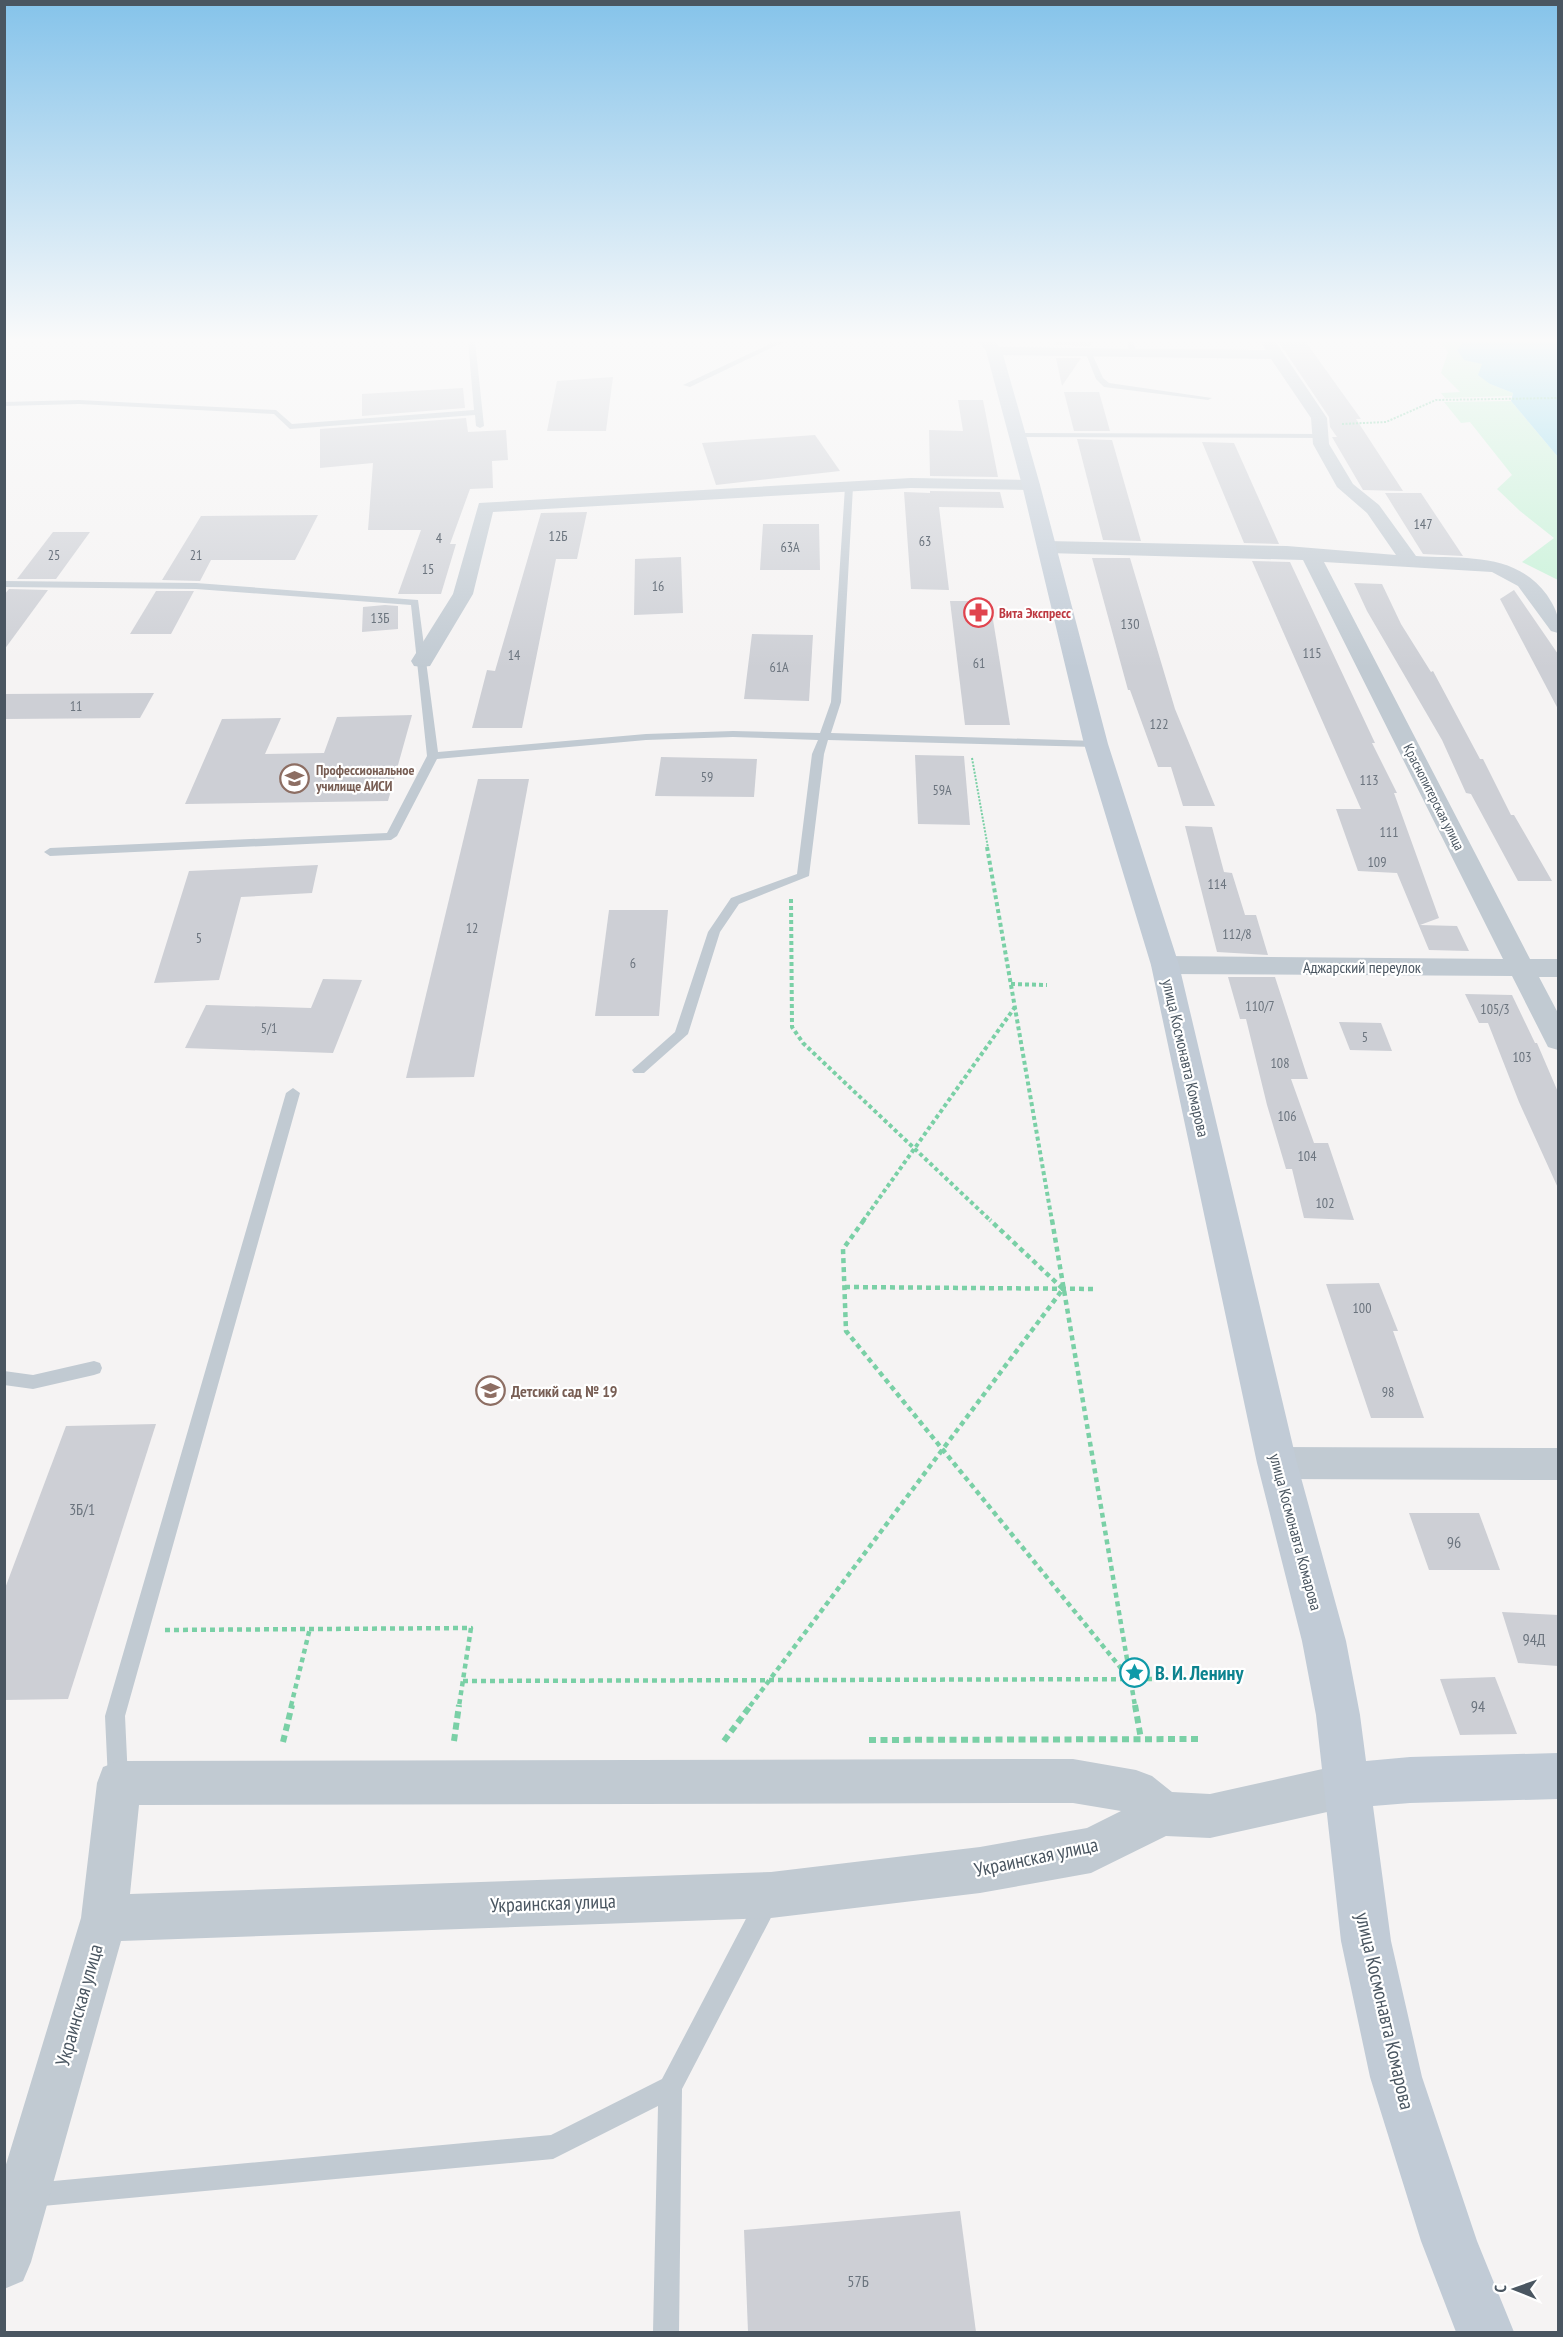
<svg xmlns="http://www.w3.org/2000/svg" width="1563" height="2337" viewBox="0 0 1563 2337" font-family="'PT Sans Narrow',sans-serif">
	<rect width="100%" height="100%" fill="#f5f3f3"/>
	<g fill="#c3f1d5">
		<path d="M1440 341H1464L1457 350 1482 364 1490 384 1513 393 1512 396 1445 398 1441 393 1460 392 1441 373 1448 352Z"/>
		<path d="M1511 401 1558 457V580L1522 562 1554 538 1520 511 1497 489 1512 475 1470 422 1461 423 1444 402Z"/>
	</g>
	<path fill="#90daee" d="M1464 341H1558V457L1511 401 1513 393 1490 384 1478 375 1482 364 1464 360 1457 350Z"/>
	<g fill="#cdcfd5">
		<path d="M1053 341H1093L1090 346 1054 345Z"/>
		<path d="M1278 341H1305L1361 419H1356L1403 491 1363 490 1332 437H1337L1330 427 1329 417Z"/>
		<path d="M1056 358H1081L1062 386Z"/>
		<path d="M613 377 606 431H547L557 381Z"/>
		<path d="M463 388 465 408 362 416V394Z"/>
		<path d="M1064 392H1099L1110 431H1074Z"/>
		<path d="M958 400H983L998 477 930 476 929 430 963 431Z"/>
		<path d="M466 418 468 432 506 430 508 460 492 461 493 488 470 489 450 544H456L441 594H398L421 530H368L373 463 320 468V429Z"/>
		<path d="M815 435 840 471 716 485 702 443Z"/>
		<path d="M1077 439 1112 440 1141 541 1103 540Z"/>
		<path d="M1202 442 1234 443 1279 544 1244 543Z"/>
		<path d="M930 491 1000 492 1004 508 939 507 949 590 911 589 904 492 930 493Z"/>
		<path d="M1385 493H1421L1463 556 1423 554Z"/>
		<path d="M587 512 577 559H556L522 728H472L487 670 495 671 541 513Z"/>
		<path d="M318 515 295 560H211L200 581 162 580 201 516Z"/>
		<path d="M763 524H819L820 570H760Z"/>
		<path d="M53 532H90L56 579H17Z"/>
		<path d="M681 557 683 613 634 615 635 559Z"/>
		<path d="M1092 558H1130L1175 709 1215 806H1183L1171 767H1158L1130 690H1128Z"/>
		<path d="M1252 561 1290 562 1375 743H1372L1397 793H1394L1439 918 1420 925 1457 926 1469 951 1429 950 1397 873 1358 871 1336 809H1361Z"/>
		<path d="M1354 583 1382 584 1401 624 1431 672 1433 671 1480 759H1483L1511 815H1514L1552 881H1518L1471 794 1466 793 1442 740 1367 611Z"/>
		<path d="M9 589 48 590 4 650V595Z"/>
		<path d="M1514 590 1558 654V709L1500 599Z"/>
		<path d="M156 591H194L171 634H130Z"/>
		<path d="M950 601H990L1010 725H965Z"/>
		<path d="M385 605 398 606V629L362 632 363 607Z"/>
		<path d="M752 634 813 635 809 701 744 699Z"/>
		<path d="M154 693 140 718 4 719V694Z"/>
		<path d="M412 715 388 801 185 804 222 719 281 718 265 754 324 753 337 717Z"/>
		<path d="M915 755 964 756 970 825 918 824Z"/>
		<path d="M661 757 757 759 754 797 655 796Z"/>
		<path d="M478 779H529L474 1077 406 1078Z"/>
		<path d="M1185 826 1212 827 1224 872 1232 873 1245 915H1256L1268 955 1217 952Z"/>
		<path d="M318 865 312 893 241 897 219 980 154 983 189 871Z"/>
		<path d="M609 910H668L659 1016H595Z"/>
		<path d="M1228 977H1275L1308 1079H1291L1314 1143H1328L1354 1220 1304 1218 1292 1169H1286L1267 1105 1246 1019H1240Z"/>
		<path d="M323 979 362 980 333 1053 185 1048 206 1005 311 1008Z"/>
		<path d="M1465 994 1512 995 1535 1043H1537L1558 1092V1188L1519 1102 1488 1023H1479Z"/>
		<path d="M1339 1022 1381 1023 1392 1051 1350 1050Z"/>
		<path d="M1379 1283 1398 1331H1393L1424 1418H1371L1326 1284Z"/>
		<path d="M156 1424 68 1699 4 1700V1591L66 1426Z"/>
		<path d="M1409 1513H1479L1500 1570H1429Z"/>
		<path d="M1502 1612 1558 1615V1666L1518 1663Z"/>
		<path d="M1495 1677 1517 1734 1460 1735 1440 1679Z"/>
		<path d="M960 2211 976 2332H748L744 2230Z"/>
	</g>
	<g fill="none" stroke-linecap="round" stroke-linejoin="round">
		<g stroke="#7ad0a6" stroke-width="2" stroke-dasharray="2 1.5" stroke-linecap="butt">
			<path d="M1342 424 1386 422 1436 400 1558 398"/>
			<path d="M972 758 988 848"/>
		</g>
		<g stroke="#7ad0a6" stroke-width="4" stroke-dasharray="4 3" stroke-linecap="butt">
			<path d="M987 847 1052 1221"/>
			<path d="M791 899 792 1027 803 1043 991 1221"/>
			<path d="M1011 984 1047 985"/>
			<path d="M863 1221 1015 1007"/>
		</g>
		<g stroke="#7ad0a6" stroke-width="4.5" stroke-dasharray="5 4" stroke-linecap="butt">
			<path d="M864 1220 843 1249 846 1331 1129 1678"/>
			<path d="M1052 1220 1135 1706"/>
			<path d="M845 1287 1097 1289"/>
			<path d="M165 1630 471 1628 459 1706"/>
			<path d="M463 1681 1160 1679"/>
			<path d="M291 1706 310 1628"/>
			<path d="M750 1706 1063 1289 990 1220"/>
		</g>
		<g stroke="#7ad0a6" stroke-width="6" stroke-dasharray="7 4.5" stroke-linecap="butt">
			<path d="M1135 1705 1141 1739"/>
			<path d="M869 1740 1198 1739"/>
			<path d="M454 1741 459 1705"/>
			<path d="M724 1741 751 1705"/>
			<path d="M283 1742 292 1705"/>
		</g>
		<g fill="#c1cad2" fill-rule="evenodd">
			<path d="M468 341H475L484 426 480 428 476 426 475 415 290 429 274 414 79 404 4 406V402L79 400 276 410 292 424 474 410Z"/>
			<path d="M776 341H785L690 387 683 385Z"/>
			<path d="M1126 341H1133L1137 354H1131Z"/>
			<path d="M1084 349H1090L1103 378 1109 383 1212 398 1208 400 1104 387 1096 379Z"/>
			<path d="M1017 433 1319 434 1323 436 1319 438 1014 437 1013 435Z"/>
			<path d="M849 484 853 487 841 702 831 733 1096 741 1101 744 1096 747 828 740 824 754 809 876 739 904 720 932 688 1034 644 1073H634L632 1070 675 1032 708 932 731 898 797 874 812 754 818 740 733 737 646 740 437 759 397 836 391 840 50 856 44 852 50 848 387 833 427 756 411 605 196 589 4 587V581L196 583 418 600 438 752 646 734 733 731 820 733 831 702 845 487Z"/>
			<path d="M293 1088 300 1093 125 1716 128 1780 125 1787 118 1790 111 1787 108 1780 105 1716 286 1093Z"/>
			<path d="M94 1361 100 1363 102 1368 100 1373 94 1375 33 1389 4 1385V1371L33 1375Z"/>
			<path d="M768 1889 776 1892 779 1900 776 1908 682 2089 679 2332H653L658 2106 553 2159 32 2207 23 2204 20 2195 23 2186 32 2183 551 2135 662 2079 760 1892Z"/>
		</g>
		<g fill="#c1cad2" fill-rule="evenodd">
			<path d="M1260 341H1275L1327 418 1329 444 1353 484 1379 505 1416 556C1464 559 1516 552 1547 595 1556 609 1560 617 1558 633L1551 631 1518 586 1492 572 1324 562 1530 959H1558V977H1539L1558 1013V1050L1548 1047 1512 976 1165 974 1155 971 1151 965 1155 959 1165 956 1503 959 1303 560 1047 553 1040 551 1038 547 1040 543 1047 541 1287 546 1396 555 1367 513 1337 487 1313 444 1311 418 1271 359 994 355 987 351 994 347 1266 350Z"/>
			<path d="M911 478 1031 480 1037 481 1040 485 1037 489 1031 490 911 488 493 512 473 594 430 666 422 667 414 666 411 661 453 594 479 503Z"/>
			<path d="M1277 1447 1558 1448V1480L1277 1479 1264 1475 1258 1463 1264 1451Z"/>
			<path d="M1073 1759 1136 1770 1152 1776 1172 1792 1210 1794 1345 1764 1361 1770 1367 1786 1361 1802 1345 1808 1210 1838 1166 1836 1091 1873 980 1893 771 1918 121 1941 31 2262 23 2281 4 2289V2171L81 1918 97 1783 103 1767 119 1761ZM1073 1803 1121 1811 1087 1828 980 1847 771 1872 130 1894 139 1805Z"/>
		</g>
		<path fill="#c1cbd6" fill-rule="evenodd" d="M979 341H995L1002 351 1040 485 1108 744 1179 965 1297 1463 1346 1641 1360 1715 1366 1761 1410 1757 1558 1753V1799L1410 1803 1373 1806 1391 1941 1422 2077 1477 2241 1514 2332H1456L1421 2241 1370 2077 1341 1941 1316 1715 1302 1641 1257 1463 1151 965 1084 744 1022 485 986 351Z"/>
	</g>
	<linearGradient id="sky" x2="0" y2="1"><stop stop-color="#85c3ea"/><stop offset="0.51" stop-color="#fafafa"/><stop offset="1" stop-color="#fafafa" stop-opacity="0"/></linearGradient>
	<rect width="1563" height="668" fill="url(#sky)"/>
	<defs>
		<symbol id="pharmacy-ring" viewBox="-11 -11 22 22"><circle r="9.5" fill="#fff" stroke="#e0444e" stroke-width="1.5"/><path d="M-2-6h4v4h4v4h-4v4h-4v-4h-4v-4h4Z" fill="#e0444e"/></symbol>
		<symbol id="university-ring" viewBox="-11 -11 22 22"><circle r="9.5" fill="#fff" stroke="#8d6e63" stroke-width="1.5"/><path d="M0-5L7-2L0 1L-7-2ZM-4 1L0 2.5L4 1V4Q0 6-4 4Z" fill="#8d6e63"/></symbol>
		<symbol id="school-ring" viewBox="-11 -11 22 22"><circle r="9.5" fill="#fff" stroke="#8d6e63" stroke-width="1.5"/><path d="M0-5L7-2L0 1L-7-2ZM-4 1L0 2.5L4 1V4Q0 6-4 4Z" fill="#8d6e63"/></symbol>
		<symbol id="sight-ring" viewBox="-11 -11 22 22"><circle r="9.5" fill="#fff" stroke="#0f9aa8" stroke-width="1.5"/><path d="M0-6L1.8-2.2L6-1.7L2.9 1.2L3.7 5.4L0 3.3L-3.7 5.4L-2.9 1.2L-6-1.7L-1.8-2.2Z" fill="#0f9aa8"/></symbol>
	</defs>
	<g fill-rule="evenodd">
		<use href="#pharmacy-ring" x="962" y="596" width="33" height="33"/>
		<use href="#university-ring" x="278" y="762" width="33" height="33"/>
		<use href="#school-ring" x="474" y="1374" width="33" height="33"/>
		<use href="#sight-ring" x="1118" y="1656" width="33" height="33"/>
	</g>
	<g text-anchor="middle" dominant-baseline="central" stroke-width="4.5" stroke-linejoin="round" paint-order="stroke">
		<g font-size="14" fill="#6b747e">
			<text x="1423" y="524">147</text>
			<text x="558" y="536">12Б</text>
			<text x="439" y="538">4</text>
			<text x="925" y="541">63</text>
			<text x="790" y="547">63А</text>
			<text x="54" y="555">25</text>
			<text x="196" y="555">21</text>
			<text x="428" y="569">15</text>
			<text x="658" y="586">16</text>
			<text x="380" y="618">13Б</text>
			<text x="1130" y="624">130</text>
			<text x="1312" y="653">115</text>
			<text x="514" y="655">14</text>
			<text x="979" y="663">61</text>
			<text x="779" y="667">61А</text>
			<text x="76" y="706">11</text>
			<text x="1159" y="724">122</text>
			<text x="707" y="777">59</text>
			<text x="1369" y="780">113</text>
			<text x="942" y="790">59А</text>
			<text x="1389" y="832">111</text>
			<text x="1377" y="862">109</text>
			<text x="1217" y="884">114</text>
			<text x="472" y="928">12</text>
			<text x="1237" y="934">112/8</text>
			<text x="199" y="938">5</text>
			<text x="633" y="963">6</text>
			<text x="1260" y="1006">110/7</text>
			<text x="1495" y="1009">105/3</text>
			<text x="269" y="1028">5/1</text>
			<text x="1365" y="1037">5</text>
			<text x="1522" y="1057">103</text>
			<text x="1280" y="1063">108</text>
			<text x="1287" y="1116">106</text>
			<text x="1307" y="1156">104</text>
			<text x="1325" y="1203">102</text>
			<text x="1362" y="1308">100</text>
			<text x="1388" y="1392">98</text>
		</g>
		<g font-size="14" font-weight="bold" fill="#be3a42" stroke="#fff" text-anchor="start">
			<text x="999" y="613">Вита Экспресс</text>
		</g>
		<g font-size="14" font-weight="bold" fill="#785e54" stroke="#fff" text-anchor="start">
			<text x="316" y="770">Профессиональное<tspan x="316" dy="16">училище АИСИ</tspan></text>
		</g>
		<g font-size="14" fill="#4a5661" stroke="#fff">
			<text transform="translate(1434 797) rotate(63)">Краснопитерская улица</text>
		</g>
		<g font-size="16" fill="#4a5661" stroke="#fff">
			<text x="1362" y="967">Аджарский переулок</text>
			<text transform="translate(1186 1058) rotate(77)">улица Космонавта Комарова</text>
			<text transform="translate(1296 1532) rotate(75)">улица Космонавта Комарова</text>
		</g>
		<g font-size="16" font-weight="bold" fill="#785e54" stroke="#fff" text-anchor="start">
			<text x="511" y="1391">Детсикй сад № 19</text>
		</g>
		<g font-size="16" fill="#6b747e">
			<text x="82" y="1509">3Б/1</text>
			<text x="1454" y="1542">96</text>
			<text x="1534" y="1639">94Д</text>
			<text x="1478" y="1706">94</text>
			<text x="858" y="2281">57Б</text>
		</g>
		<g font-size="20" font-weight="bold" fill="#0d838f" stroke="#fff" text-anchor="start">
			<text x="1155" y="1673">В. И. Ленину</text>
		</g>
		<g font-size="20" fill="#4a5661" stroke="#fff">
			<text transform="translate(1036 1857) rotate(-12)">Украинская улица</text>
			<text transform="translate(553 1903) rotate(-2)">Украинская улица</text>
			<text transform="translate(79 2005) rotate(-74)">Украинская улица</text>
			<text transform="translate(1385 2011) rotate(77)">улица Космонавта Комарова</text>
		</g>
	</g>
	<rect width="1563" height="2337" fill="none" stroke="#4a5661" stroke-width="12"/>
	<g transform="translate(1515 2289) rotate(271)" stroke="#ffffff" stroke-width="4.5" paint-order="stroke">
	<path d="M0-4.5L10 22L0 15L-10 22Z" fill="#4a5661"/>
	<text y="-9" font-size="16" font-weight="bold" text-anchor="middle" fill="#4a5661">С</text>
	</g>
</svg>
